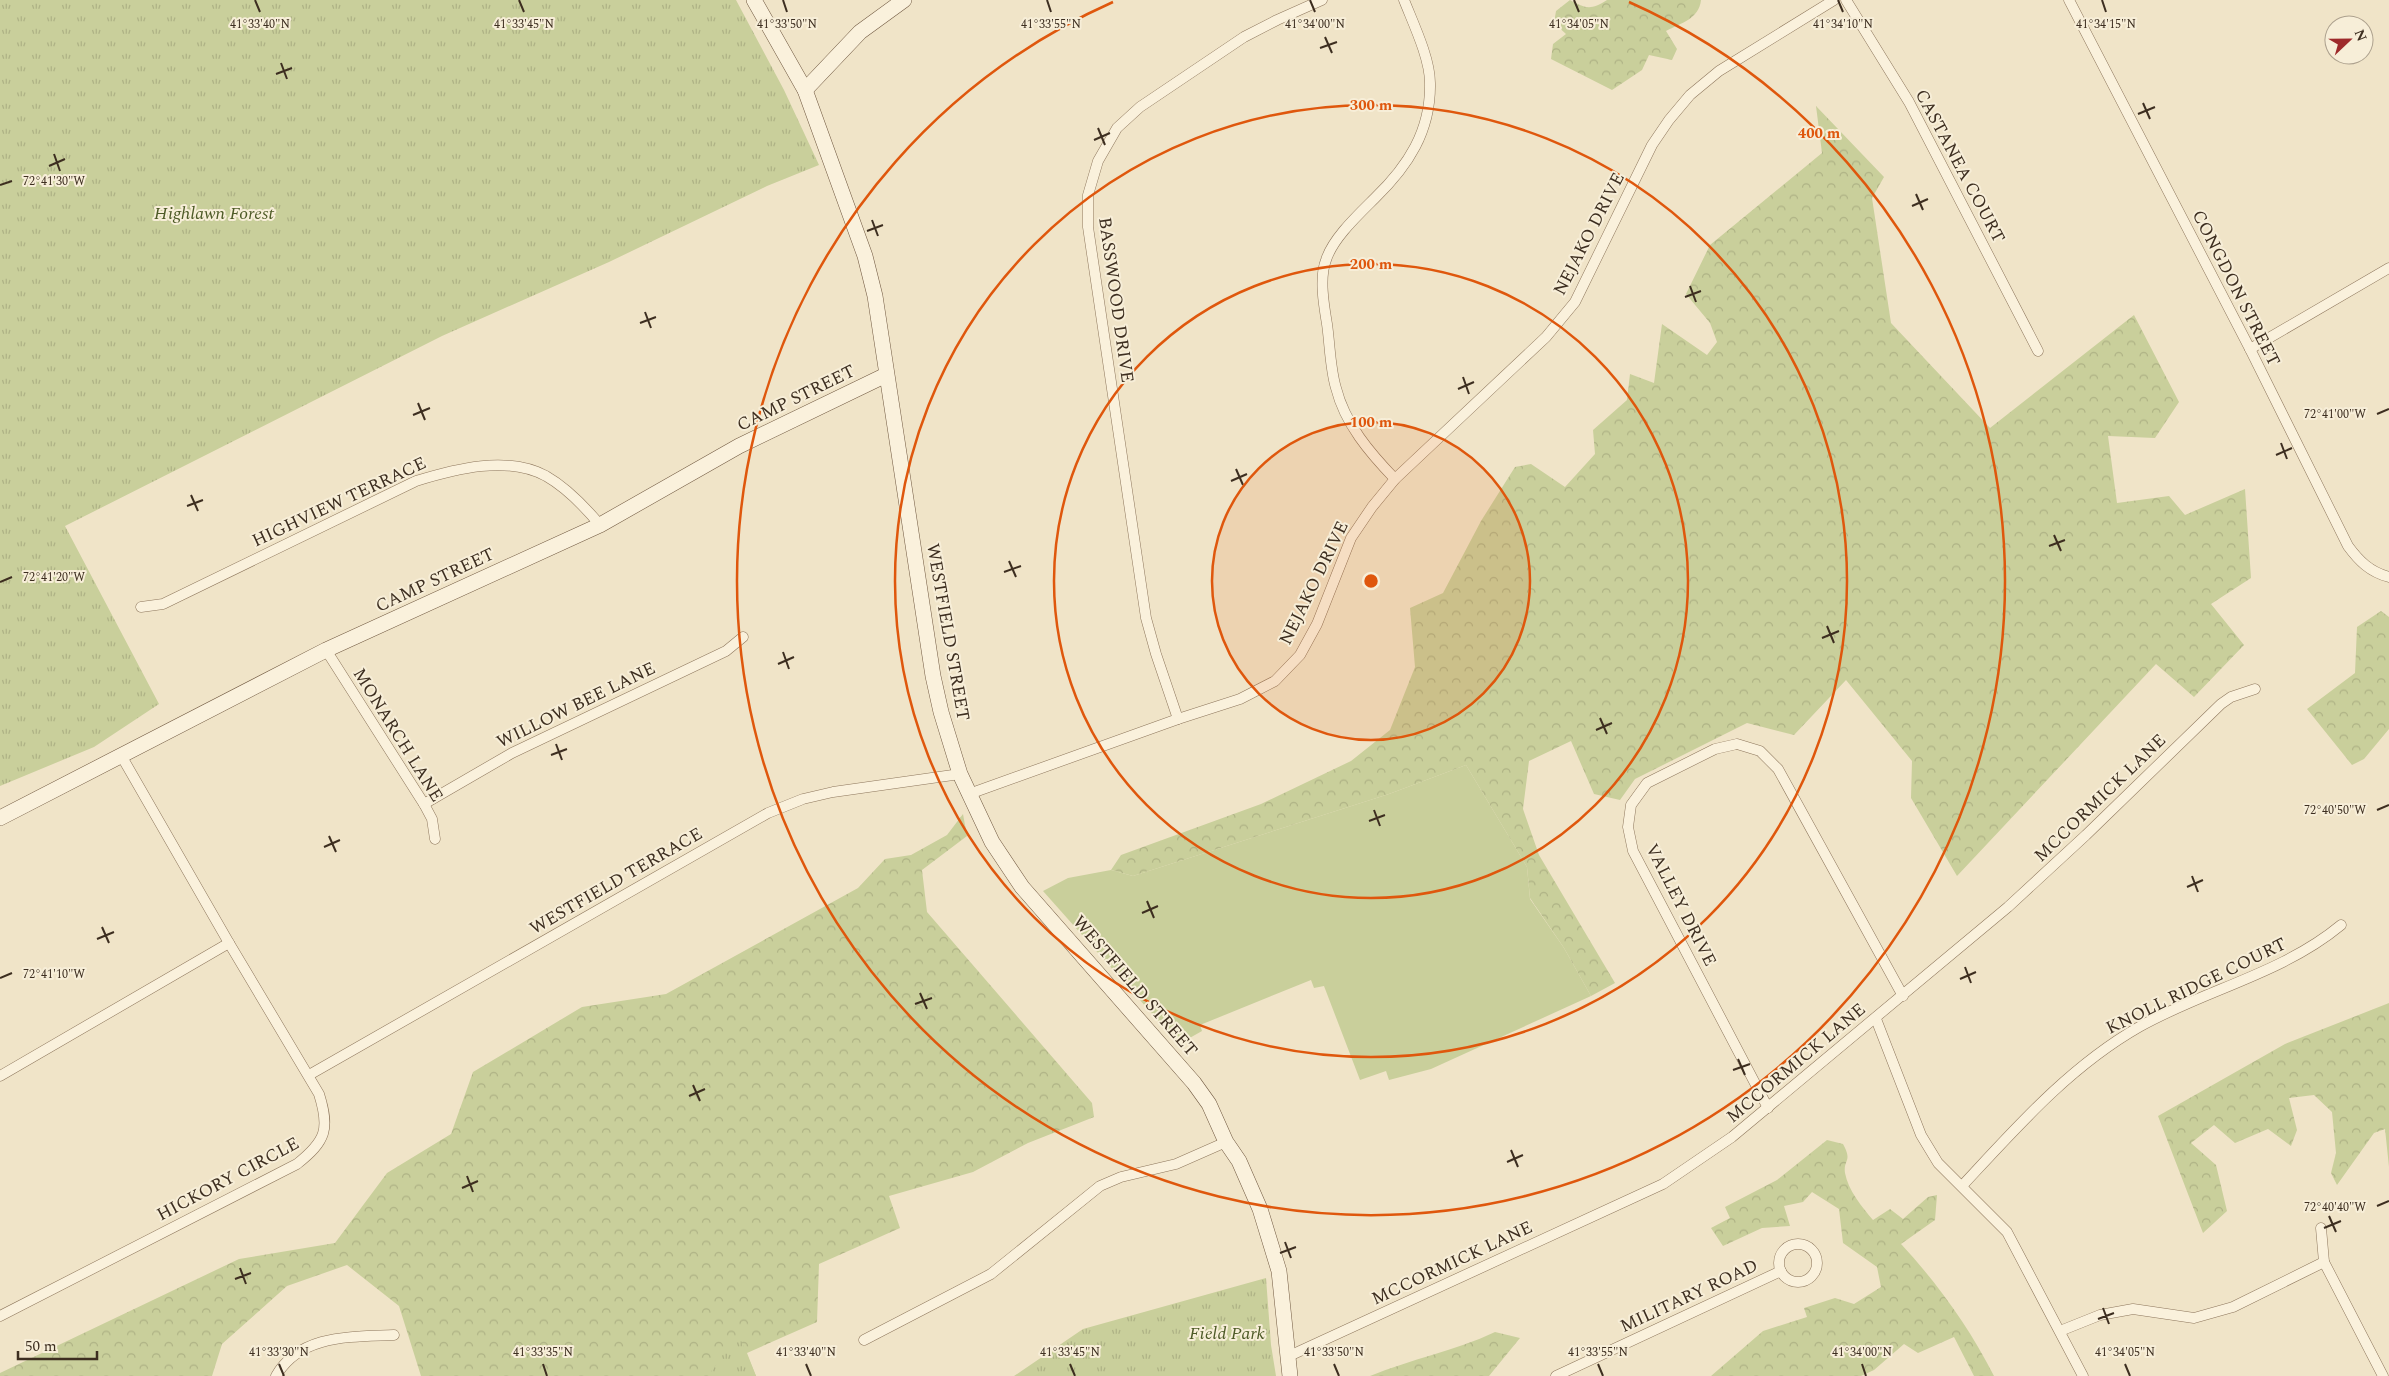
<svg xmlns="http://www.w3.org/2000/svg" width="2389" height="1376" viewBox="0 0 2389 1376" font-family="Spectral,serif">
	<defs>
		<pattern id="forest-crowns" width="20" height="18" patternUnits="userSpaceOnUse" patternTransform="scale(1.25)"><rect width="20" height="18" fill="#c9cf9b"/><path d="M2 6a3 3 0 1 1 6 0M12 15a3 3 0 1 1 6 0" fill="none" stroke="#aeb285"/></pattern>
		<pattern id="park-tufts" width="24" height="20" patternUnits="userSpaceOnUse" patternTransform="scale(1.25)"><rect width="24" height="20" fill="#c9cf9b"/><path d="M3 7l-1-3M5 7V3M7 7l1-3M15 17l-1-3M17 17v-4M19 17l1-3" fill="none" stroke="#aeb285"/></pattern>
	</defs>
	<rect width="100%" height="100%" fill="#f0e4c8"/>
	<path fill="#c9cf9b" d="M1466 765 1527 867 1530 899 1564 948 1591 996 1431 1069 1389 1080 1386 1071 1360 1080 1324 986 1314 988 1311 980 1200 1025 1202 1031 1179 1044 1043 891 1068 878 1111 870 1133 876 1389 794Z"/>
	<g fill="url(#forest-crowns)">
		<path d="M1570 0C1586 9 1591 10 1607 0H1701C1699 19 1681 23 1666 31L1677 49 1672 60 1649 55 1642 70 1612 90 1551 59 1553 44 1566 34 1554 23 1556 11Z"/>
		<path d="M1816 106 1884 177 1872 198 1891 323 1990 428 2134 315 2179 402 2155 438 2108 436 2117 503 2169 496 2185 515 2245 489 2251 578 2211 604 2244 645 2194 697 2156 664 1957 876 1911 798 1912 761 1846 680 1794 735 1747 723 1635 779 1620 800 1594 794 1571 741 1529 761 1523 809 1539 855 1615 983 1591 996 1564 948 1530 898 1527 867 1466 765 1389 794 1133 876 1111 870 1121 855 1261 804 1351 761 1390 730 1415 667 1410 608 1443 593 1481 521 1515 467 1531 464 1565 487 1595 454 1593 430 1627 400 1630 374 1654 383 1662 324 1707 355 1717 342 1710 323 1686 294 1710 245 1822 153Z"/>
		<path d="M2381 611 2389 617V729L2364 759 2352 765 2307 709 2355 673 2357 627Z"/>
		<path d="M963 814 967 836 922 870 927 912 1092 1103 1094 1117 1028 1143 973 1172 889 1196 900 1228 819 1264 817 1322 747 1353 756 1376H421L399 1306 347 1265 287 1286 222 1344 212 1376H0V1373L239 1259 335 1243 387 1173 451 1134 473 1072 582 1007 666 994 858 888 885 859 911 855 947 835Z"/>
		<path d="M2389 1003V1167L2385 1129 2374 1133 2337 1185 2331 1173 2336 1153 2332 1112 2314 1095 2289 1098 2297 1130 2291 1146 2268 1129 2235 1143 2214 1125 2191 1143 2216 1165 2227 1211 2203 1233 2158 1116 2285 1044Z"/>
		<path d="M1827 1140 1843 1144C1853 1162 1843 1159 1845 1173 1848 1190 1862 1207 1873 1220L1890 1209 1903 1219 1928 1197 1937 1195 1935 1220 1901 1244C1938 1284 1969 1327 1994 1376H1974L1954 1337 1918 1353 1904 1344 1874 1370 1861 1376H1711L1763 1331 1807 1317 1804 1308 1835 1298 1854 1304 1881 1287 1877 1267 1843 1243 1839 1209 1812 1192 1803 1202 1784 1206 1790 1226 1762 1228 1723 1246 1711 1228 1730 1218 1725 1207 1777 1180Z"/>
		<path d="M1495 1332 1520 1338 1489 1376H1370C1411 1359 1455 1351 1495 1332Z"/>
	</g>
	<g fill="url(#park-tufts)">
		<path d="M0 0H736L784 90 819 165 767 186 609 262 442 336 65 526 159 704 94 747 0 786Z"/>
		<path d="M1266 1278 1271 1345 1276 1376H1014L1083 1329Z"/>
		<path d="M738 1333 756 1376H708Z"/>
	</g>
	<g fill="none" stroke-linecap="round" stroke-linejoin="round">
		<defs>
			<g id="street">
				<path d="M1846 0 1909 102 2038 351"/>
				<path d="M2069 0 2250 349 2348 546C2359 561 2370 572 2389 577"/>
				<path d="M2250 349 2389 268"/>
				<path d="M1395 479C1370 453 1345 424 1336 388 1330 368 1330 345 1327 324 1324 306 1319 278 1326 260 1333 238 1358 215 1375 198 1408 166 1431 131 1430 83 1430 58 1413 23 1404 0"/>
				<path d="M141 607 163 604 416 481C455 469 507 455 546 476 567 488 585 507 600 525"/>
				<path d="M326 650 424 804 432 819 435 839"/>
				<path d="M1178 719 1156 654 1146 618 1088 227V195L1098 161 1117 128 1140 107 1244 37 1277 20 1322 0"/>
				<path d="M969 794 1178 719 1240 699 1275 681 1300 655 1317 624 1351 538 1372 507 1395 479 1546 337 1575 302 1652 145 1669 120 1690 95 1719 71 1834 0"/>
				<path d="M424 804 512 753 726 651 743 637"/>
				<path d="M1876 1019 1921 1135 1938 1163 2007 1232 2083 1376"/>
				<path d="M309 1075 768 813 803 799 833 792 960 774"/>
				<path d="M0 1076 229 943"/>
				<path d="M1768 1108 1633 851 1628 827 1631 805 1647 783 1715 749 1737 744 1760 751 1778 769 1903 996"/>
				<path d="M1962 1186C2016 1128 2069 1067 2139 1027 2204 990 2282 974 2341 925"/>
				<path d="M2321 1228 2324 1262 2383 1376"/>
				<circle cx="1798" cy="1263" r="19"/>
				<path d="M0 1316 297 1164C326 1141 330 1129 319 1094L229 943 122 757"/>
				<path d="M2060 1331 2100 1315 2133 1309 2194 1318 2233 1307 2324 1262"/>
				<path d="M864 1340 991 1274 1100 1186 1121 1177 1176 1164 1226 1142"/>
				<path d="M1287 1357 1663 1184 1732 1137 2008 907 2086 835 2221 704 2231 697 2255 689"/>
				<path d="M276 1376C300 1334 351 1337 394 1335"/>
				<path d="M1556 1376 1781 1271"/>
			</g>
			<g id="secondary">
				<path d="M754 0 805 90 865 256 875 296 933 676 941 712 960 774 992 842 1022 887 1194 1083 1209 1104 1226 1142 1239 1161 1260 1209 1279 1271 1290 1376"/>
				<path d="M805 90 860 32 904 0"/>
				<path d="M0 818 326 650 600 525 739 446 886 375"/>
			</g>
		</defs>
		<use href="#street" stroke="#8d765c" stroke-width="11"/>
		<use href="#secondary" stroke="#6f573f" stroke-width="16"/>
		<use href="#street" stroke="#faf1dc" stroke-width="10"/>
		<use href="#secondary" stroke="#faf1dc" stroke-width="15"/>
	</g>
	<path fill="none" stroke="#3d2e20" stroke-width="2" d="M255 0 260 12M519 0 524 12M783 0 787 12M1047 0 1051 12M1310 0 1315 12M1574 0 1579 12M1838 0 1843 12M2102 0 2106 12M1325 37 1332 53M1320 48 1337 42M281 63 287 79M276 74 292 68M2143 103 2150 119M2138 114 2155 107M1098 128 1105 145M1094 140 1110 133M54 154 60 171M49 166 65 159M0 185 12 181M1916 194 1923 210M1912 206 1928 199M872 220 878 236M867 231 883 225M1690 286 1696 302M1685 297 1701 291M645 312 651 328M640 323 656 317M1463 377 1469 394M1458 389 1474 382M418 403 425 420M2377 414 2389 409M413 415 430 408M2281 443 2287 459M2276 455 2292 448M1236 469 1243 485M1231 481 1247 474M191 495 198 511M187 506 203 500M2054 535 2061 551M2049 546 2065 540M1009 561 1016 577M1004 572 1021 566M0 582 12 577M1827 626 1834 643M1822 638 1839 631M783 652 789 669M778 664 794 657M1600 718 1607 734M1596 730 1612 723M556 744 562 760M551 755 567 749M1374 810 1380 826M2377 810 2389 805M1369 821 1385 815M329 836 336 852M324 847 340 840M2192 876 2198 892M2187 887 2203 880M1147 901 1154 918M1142 913 1158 906M102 927 109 943M97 939 114 932M1965 967 1971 983M0 978 12 973M1960 979 1976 972M920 993 927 1009M915 1004 932 998M1738 1059 1745 1075M1733 1070 1750 1064M693 1085 700 1101M689 1096 705 1089M1511 1150 1518 1167M1507 1162 1523 1155M467 1176 473 1192M462 1188 478 1181M2377 1206 2389 1201M2329 1216 2336 1232M2324 1228 2341 1221M1285 1242 1291 1258M1280 1253 1296 1247M240 1268 246 1284M235 1279 251 1273M2103 1308 2109 1324M2098 1319 2114 1313M279 1364 284 1376M543 1364 547 1376M806 1364 811 1376M1070 1364 1075 1376M1334 1364 1339 1376M1598 1364 1603 1376M1862 1364 1866 1376M2125 1364 2130 1376"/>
	<circle cx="1371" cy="581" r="159" fill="#df570d" fill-opacity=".12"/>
	<g fill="none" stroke="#df570d" stroke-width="2.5">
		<circle cx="1371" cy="581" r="159"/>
		<circle cx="1371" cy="581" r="317"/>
		<circle cx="1371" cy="581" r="476"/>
		<path d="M1629 2A634 634 0 1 1 1113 2"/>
	</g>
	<g text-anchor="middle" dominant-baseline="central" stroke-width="4" stroke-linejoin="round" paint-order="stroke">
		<g font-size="18" fill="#3d2e20" stroke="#f7eed8">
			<text transform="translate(1960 166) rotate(62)">CASTANEA COURT</text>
			<text transform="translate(1589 234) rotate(-63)">NEJAKO DRIVE</text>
			<text transform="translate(2236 288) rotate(63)">CONGDON STREET</text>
			<text transform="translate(1116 300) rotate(82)">BASSWOOD DRIVE</text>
			<text transform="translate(796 398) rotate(-26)">CAMP STREET</text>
			<text transform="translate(339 502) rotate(-25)">HIGHVIEW TERRACE</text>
			<text transform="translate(435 580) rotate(-25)">CAMP STREET</text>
			<text transform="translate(1314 583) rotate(-64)">NEJAKO DRIVE</text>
			<text transform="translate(948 632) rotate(80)">WESTFIELD STREET</text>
			<text transform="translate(576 705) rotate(-26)">WILLOW BEE LANE</text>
			<text transform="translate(398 735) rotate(58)">MONARCH LANE</text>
			<text transform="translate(2100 798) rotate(-44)">MCCORMICK LANE</text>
			<text transform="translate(616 881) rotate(-30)">WESTFIELD TERRACE</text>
			<text transform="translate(1681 905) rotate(63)">VALLEY DRIVE</text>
			<text transform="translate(1135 986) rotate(49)">WESTFIELD STREET</text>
			<text transform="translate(2196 986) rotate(-26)">KNOLL RIDGE COURT</text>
			<text transform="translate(1796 1063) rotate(-40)">MCCORMICK LANE</text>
			<text transform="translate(228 1179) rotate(-28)">HICKORY CIRCLE</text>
			<text transform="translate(1452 1263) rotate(-25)">MCCORMICK LANE</text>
			<text transform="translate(1689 1296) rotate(-25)">MILITARY ROAD</text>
		</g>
		<g font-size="18" font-style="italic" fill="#4d5a26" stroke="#f7eed8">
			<text x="214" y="213">Highlawn Forest</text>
			<text x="1227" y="1333">Field Park</text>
		</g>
	</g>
	<g font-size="12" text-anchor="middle" fill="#3d2e20" stroke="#f7eed8" stroke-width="4" stroke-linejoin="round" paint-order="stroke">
		<text x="787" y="28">41°33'50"N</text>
		<text x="2106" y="28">41°34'15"N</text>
		<text x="260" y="28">41°33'40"N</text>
		<text x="524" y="28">41°33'45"N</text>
		<text x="1051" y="28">41°33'55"N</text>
		<text x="1315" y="28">41°34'00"N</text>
		<text x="1579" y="28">41°34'05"N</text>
		<text x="1843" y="28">41°34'10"N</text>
		<text x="54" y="185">72°41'30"W</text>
		<text x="2335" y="418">72°41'00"W</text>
		<text x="54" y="581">72°41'20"W</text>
		<text x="2335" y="814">72°40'50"W</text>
		<text x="54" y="978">72°41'10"W</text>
		<text x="2335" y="1211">72°40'40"W</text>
		<text x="279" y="1356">41°33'30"N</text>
		<text x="543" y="1356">41°33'35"N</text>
		<text x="806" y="1356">41°33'40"N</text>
		<text x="1070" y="1356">41°33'45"N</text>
		<text x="1334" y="1356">41°33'50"N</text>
		<text x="1598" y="1356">41°33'55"N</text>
		<text x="1862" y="1356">41°34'00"N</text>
		<text x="2125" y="1356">41°34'05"N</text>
	</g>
	<circle cx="1371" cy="581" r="8" fill="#df570d" stroke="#f7eed8" stroke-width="2.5"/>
	<g font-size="15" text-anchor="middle" font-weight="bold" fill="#df570d" stroke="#f7eed8" stroke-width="4" stroke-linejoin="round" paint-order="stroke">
		<text x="1371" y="110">300 m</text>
		<text x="1819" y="138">400 m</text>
		<text x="1371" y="269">200 m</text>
		<text x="1371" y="427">100 m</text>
	</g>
	<g transform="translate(2349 40) rotate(68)"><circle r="24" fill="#f7eed8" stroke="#ada18e"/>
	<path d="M0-4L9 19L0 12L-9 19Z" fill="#9e2a2b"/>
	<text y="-8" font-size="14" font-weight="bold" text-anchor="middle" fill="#3d2e20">N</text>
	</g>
	<path d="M18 1351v8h79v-8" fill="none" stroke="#3d2e20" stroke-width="2.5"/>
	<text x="25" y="1351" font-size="15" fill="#3d2e20" stroke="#f7eed8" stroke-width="4" paint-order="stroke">50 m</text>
</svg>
